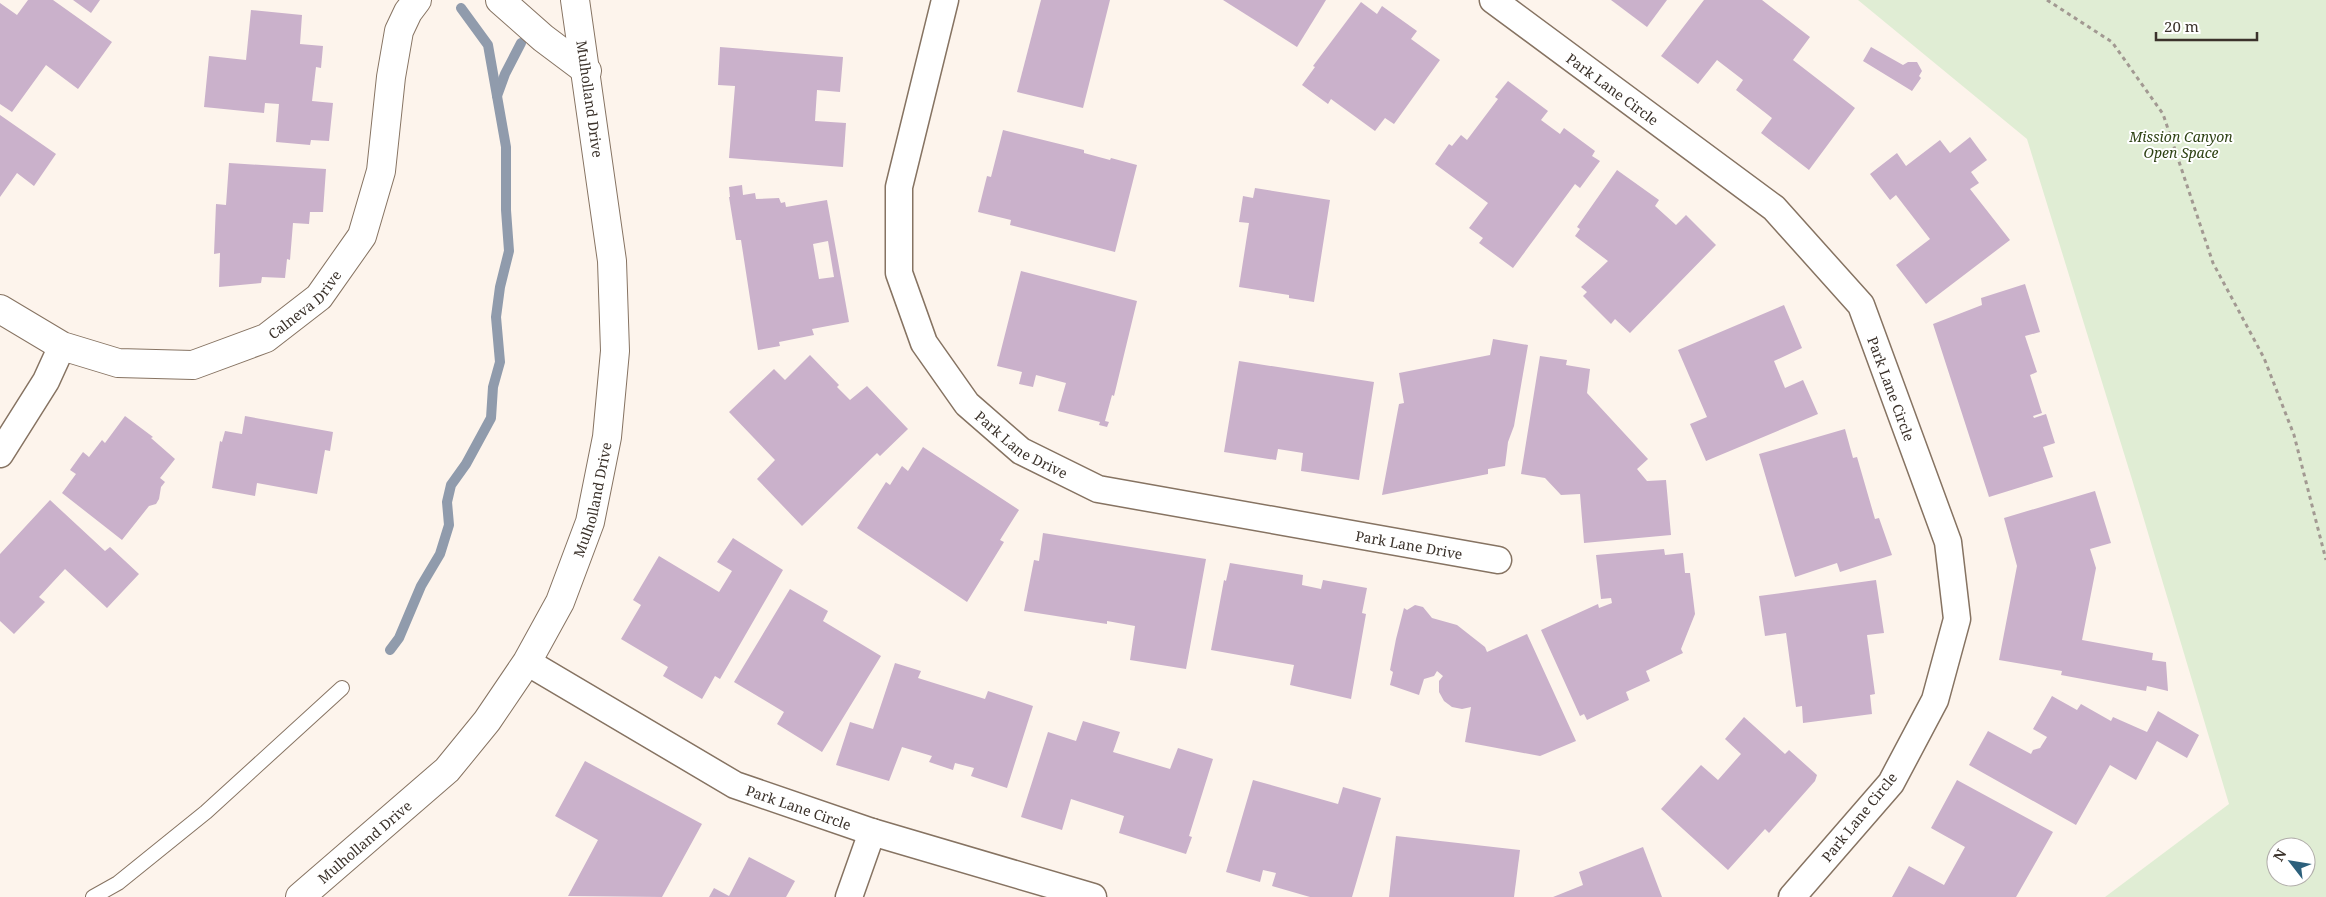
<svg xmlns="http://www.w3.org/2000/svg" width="2326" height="897" viewBox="0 0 2326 897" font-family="'Noto Serif',serif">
	<rect width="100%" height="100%" fill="#fdf4ec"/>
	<path fill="#e0edd4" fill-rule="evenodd" d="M1858 0H2326V897H2105L2229 804 2131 476 2027 139ZM2276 847H2306V877H2276Z"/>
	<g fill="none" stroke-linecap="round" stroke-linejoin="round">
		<g stroke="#909bac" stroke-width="10">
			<path d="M497 96 505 74 521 43"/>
			<path d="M390 650 399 638 421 586 440 554 449 525 447 502 451 485 466 464 491 418 493 387 500 362 496 317 500 287 509 251 506 210V147L488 45 461 8"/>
		</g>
	</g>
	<g fill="#cab1cb" fill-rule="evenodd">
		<path d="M28 0H53L112 42 78 89 46 65 12 112 0 104V3L17 15Z"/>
		<path d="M73 0H100L91 13Z"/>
		<path d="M1041 0H1110L1083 108 1017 92Z"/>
		<path d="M1223 0H1326L1297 47Z"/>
		<path d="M1611 0H1667L1647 27Z"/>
		<path d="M1704 0H1762L1810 37 1793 60 1855 108 1809 170 1761 133 1772 118 1736 90 1743 80 1717 60 1698 84 1661 56Z"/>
		<path d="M1361 2 1377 14 1382 6 1417 31 1411 39 1440 60 1394 124 1385 118 1375 131 1331 99 1328 104 1302 85 1315 67 1313 66Z"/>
		<path d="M251 10 302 15 300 44 323 46 321 68 316 67 312 101 333 103 329 141 311 140 310 145 276 142 279 104 265 103 264 113 204 107 209 56 246 60Z"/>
		<path d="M720 47 843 57 840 92 817 90 815 121 846 123 843 167 729 158 735 86 718 85Z"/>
		<path d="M1871 47 1903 65 1908 62H1917L1922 71 1919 76 1921 78 1912 91 1863 61Z"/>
		<path d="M1508 81 1548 111 1541 120 1560 134 1564 128 1595 151 1592 156 1600 161 1580 188 1575 184 1513 268 1479 243 1483 238 1469 228 1488 203 1435 164 1449 144 1452 146 1461 135 1467 140 1498 99 1495 97Z"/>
		<path d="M0 115 56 154 34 186 17 173 0 197Z"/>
		<path d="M1003 130 1084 150V153L1110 160 1111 158 1137 165 1115 252 1010 225 1011 220 978 212 987 176 991 177Z"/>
		<path d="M1970 137 1987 160 1971 172 1979 183 1970 189 2010 240 1926 304 1896 265 1930 239 1896 195 1890 200 1870 174 1897 153 1906 166 1940 140 1950 153Z"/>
		<path d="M229 163 326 169 323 212H310L309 224 293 223 290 260 287 259 285 278 262 277 261 283 219 287 220 253 214 254 216 204 226 205Z"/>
		<path d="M1617 170 1659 200 1655 206 1676 225 1686 215 1716 245 1630 333 1615 319 1611 324 1583 296 1587 292 1581 287 1608 261 1575 236 1580 229 1577 227Z"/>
		<path d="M742 185 743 195 755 193 756 199 779 198 781 203 785 202 786 207 827 200 849 322 812 329 814 335 779 342 780 346 758 350 741 240H736L729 197H730L729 187ZM828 241 834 277 819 279 813 244Z"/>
		<path d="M1255 188 1330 200 1314 302 1289 298V295L1239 287 1249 223 1239 222 1243 196 1253 198Z"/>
		<path d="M1021 271 1137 301 1114 396 1112 395 1105 421 1109 422 1107 427 1099 425 1100 422 1058 411 1066 383 1036 375 1033 387 1019 384 1022 372 997 366Z"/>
		<path d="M2025 284 2040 332 2025 336 2037 372 2030 375 2042 413 2033 416 2034 418 2046 414 2055 443 2043 447 2053 477 1989 497 1933 324 1982 305 1981 298Z"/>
		<path d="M1784 305 1802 348 1774 361 1785 388 1803 380 1818 414 1706 461 1690 424 1707 417 1678 350Z"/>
		<path d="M1493 339 1528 345 1514 426 1508 442 1505 466 1488 469V474L1382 495 1399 404 1404 403 1399 373 1490 355Z"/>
		<path d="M810 355 839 385 837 387 850 400 867 386 908 429 880 456 877 453 802 526 757 479 775 460 729 412 774 369 785 380Z"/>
		<path d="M1540 356 1567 360 1566 365 1590 369 1587 393 1648 459 1637 469 1647 481 1666 480 1671 535 1584 543 1580 494 1561 495 1545 478 1521 474Z"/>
		<path d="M1239 361 1374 382 1359 480 1301 471 1303 453 1278 449 1276 460 1224 452Z"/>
		<path d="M125 416 153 437 151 438 175 459 160 478 165 482 161 487 159 499 156 504 149 506 122 540 62 493 76 474 70 470 83 452 89 457 102 440 105 443Z"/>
		<path d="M245 416 333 432 330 451 325 450 317 494 257 483 255 496 212 488 220 441 222 442 225 431 242 434Z"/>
		<path d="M1845 429 1853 458 1857 457 1875 519 1879 518 1892 555 1840 572 1837 563 1795 577 1759 454Z"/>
		<path d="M923 447 1019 510 1000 540 1004 542 967 602 857 528 886 482 890 485 902 466 908 471Z"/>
		<path d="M2095 491 2111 543 2090 549 2096 568 2082 640 2153 653 2152 660 2166 662 2168 691 2147 686 2146 691 2061 675 2062 671 1999 660 2017 566 2004 518Z"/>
		<path d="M50 500 105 551 110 547 139 574 107 608 65 569 39 597 45 602 14 634 0 621V554Z"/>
		<path d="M1043 533 1206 559 1186 669 1130 660 1135 626 1107 621V624L1024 611 1034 560 1039 561Z"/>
		<path d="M733 538 783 570 720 679 715 676 702 699 663 676 668 667 621 639 641 605 633 600 659 556 719 592 732 571 717 562Z"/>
		<path d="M1664 549 1665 555 1683 553 1685 573H1690L1695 614 1681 649 1683 653 1646 671 1650 681 1626 692 1629 700 1587 720 1584 714 1580 716 1541 630 1598 604 1599 608 1612 603 1611 598 1601 599 1596 555Z"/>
		<path d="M1230 563 1303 575 1302 585 1321 589 1323 580 1367 588 1362 613 1366 614 1351 699 1290 685 1294 665 1211 650 1224 580 1226 581Z"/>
		<path d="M1876 580 1884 633 1867 635 1875 694 1870 695 1872 714 1803 723 1802 706 1796 707 1786 633 1765 636 1759 596Z"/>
		<path d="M790 589 828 611 823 621 881 656 822 752 777 724 784 712 734 682Z"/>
		<path d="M1415 605 1423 607 1432 618 1457 625 1485 647 1487 652 1527 634 1576 741 1540 756 1465 742 1471 707 1462 709 1452 707 1444 701 1439 692V681L1443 676 1437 671 1434 676 1424 679 1419 695 1390 685 1393 672 1390 670 1396 639 1404 608 1407 610Z"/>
		<path d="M895 663 921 671 918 678 985 699 988 691 1033 706 1007 788 971 776 974 768 955 763 953 770 929 762 932 756 902 747 889 781 836 765 850 722 873 729Z"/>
		<path d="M2052 696 2077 710 2081 704 2111 721 2113 717 2147 732 2158 711 2199 735 2187 758 2157 741 2136 780 2110 765 2076 825 1969 765 1988 731 2031 754 2033 750 2040 748 2047 737 2033 729Z"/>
		<path d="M1744 717 1785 754 1789 750 1817 775 1815 781 1769 833 1765 829 1728 870 1661 809 1701 765 1718 780 1741 754 1725 739Z"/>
		<path d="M1083 721 1120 732 1113 752 1170 769 1178 748 1213 759 1189 836 1192 837 1186 854 1119 833 1124 816 1071 799 1062 830 1021 817 1048 732 1076 741Z"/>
		<path d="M585 761 702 824 662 897 568 896 598 840 555 816Z"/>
		<path d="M1253 780 1338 804 1343 787 1381 798 1352 897H1310L1272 886 1276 873 1263 870 1260 882 1226 872Z"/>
		<path d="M1957 780 2053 832 2016 897H1892L1909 866 1944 885 1965 847 1931 828Z"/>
		<path d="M1396 836 1520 850 1514 897H1389Z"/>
		<path d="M1643 847 1662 897H1553L1583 885 1579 872Z"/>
		<path d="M749 857 795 881 786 897H709L714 888 729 896Z"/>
	</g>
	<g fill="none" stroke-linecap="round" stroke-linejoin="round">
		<defs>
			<path id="lane" d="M93 897 118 883 206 812 342 688"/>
			<g id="street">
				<path id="s1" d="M945 0 899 187V273L924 343 967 404 1021 451 1098 489 1498 560"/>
				<path id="s2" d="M1493 0 1774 208 1861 305 1948 542 1957 619 1935 700 1891 783 1792 897"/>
				<path d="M0 454 46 381 62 346"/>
				<path id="s3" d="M527 662 735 785 872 832 1093 897"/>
				<path d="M849 897 872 832"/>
			</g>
			<g id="secondary">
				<path d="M500 0 543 38 587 71"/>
				<path id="s4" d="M0 309 62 346 118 363 193 365 266 338 319 297 362 236 381 171 391 77 399 31 408 12 417 0"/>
				<path id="s5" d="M300 897 447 770 487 721 527 662 560 602 590 522 607 437 615 351 612 261 575 0"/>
			</g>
		</defs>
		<use href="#lane" stroke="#867362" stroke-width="16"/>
		<use href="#street" stroke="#867362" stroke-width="29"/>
		<use href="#secondary" stroke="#867362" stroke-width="30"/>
		<path stroke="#a29992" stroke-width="3" stroke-dasharray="4 4" stroke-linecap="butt" d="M2047 0 2112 42 2163 114 2213 263 2264 358 2294 435 2326 560"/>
		<use href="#lane" stroke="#fff" stroke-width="14"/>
		<use href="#street" stroke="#fff" stroke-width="26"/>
		<use href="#secondary" stroke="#fff" stroke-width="28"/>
	</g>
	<g text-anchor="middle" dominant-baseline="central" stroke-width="4" stroke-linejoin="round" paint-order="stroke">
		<g font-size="14" fill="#3b322b" stroke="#fff">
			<text stroke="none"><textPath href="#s2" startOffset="149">Park Lane Circle</textPath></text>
			<text transform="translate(590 99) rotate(82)">Mulholland Drive</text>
			<text stroke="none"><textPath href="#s4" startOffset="335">Calneva Drive</textPath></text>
			<text stroke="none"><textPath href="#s2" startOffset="569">Park Lane Circle</textPath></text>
			<text stroke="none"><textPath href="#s1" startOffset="496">Park Lane Drive</textPath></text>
			<text stroke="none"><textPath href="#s5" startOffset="505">Mulholland Drive</textPath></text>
			<text stroke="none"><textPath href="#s1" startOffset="901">Park Lane Drive</textPath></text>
			<text stroke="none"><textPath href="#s3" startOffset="309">Park Lane Circle</textPath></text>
			<text transform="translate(1859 817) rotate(-51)">Park Lane Circle</text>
			<text stroke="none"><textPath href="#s5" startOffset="85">Mulholland Drive</textPath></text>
		</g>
		<g font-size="14" font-style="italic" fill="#2e4214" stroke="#fff">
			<text x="2181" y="136">Mission Canyon<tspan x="2181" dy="16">Open Space</tspan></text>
		</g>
	</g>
	<g transform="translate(2291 862) rotate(301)"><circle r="24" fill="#ffffff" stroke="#b1adaa"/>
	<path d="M0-4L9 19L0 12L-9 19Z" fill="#2c607c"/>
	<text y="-8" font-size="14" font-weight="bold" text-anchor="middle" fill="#3b322b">N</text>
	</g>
	<path d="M2156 32v8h101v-8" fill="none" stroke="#3b322b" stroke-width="2.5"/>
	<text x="2164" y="32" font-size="15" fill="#3b322b" stroke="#ffffff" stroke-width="4" paint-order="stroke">20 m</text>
</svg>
